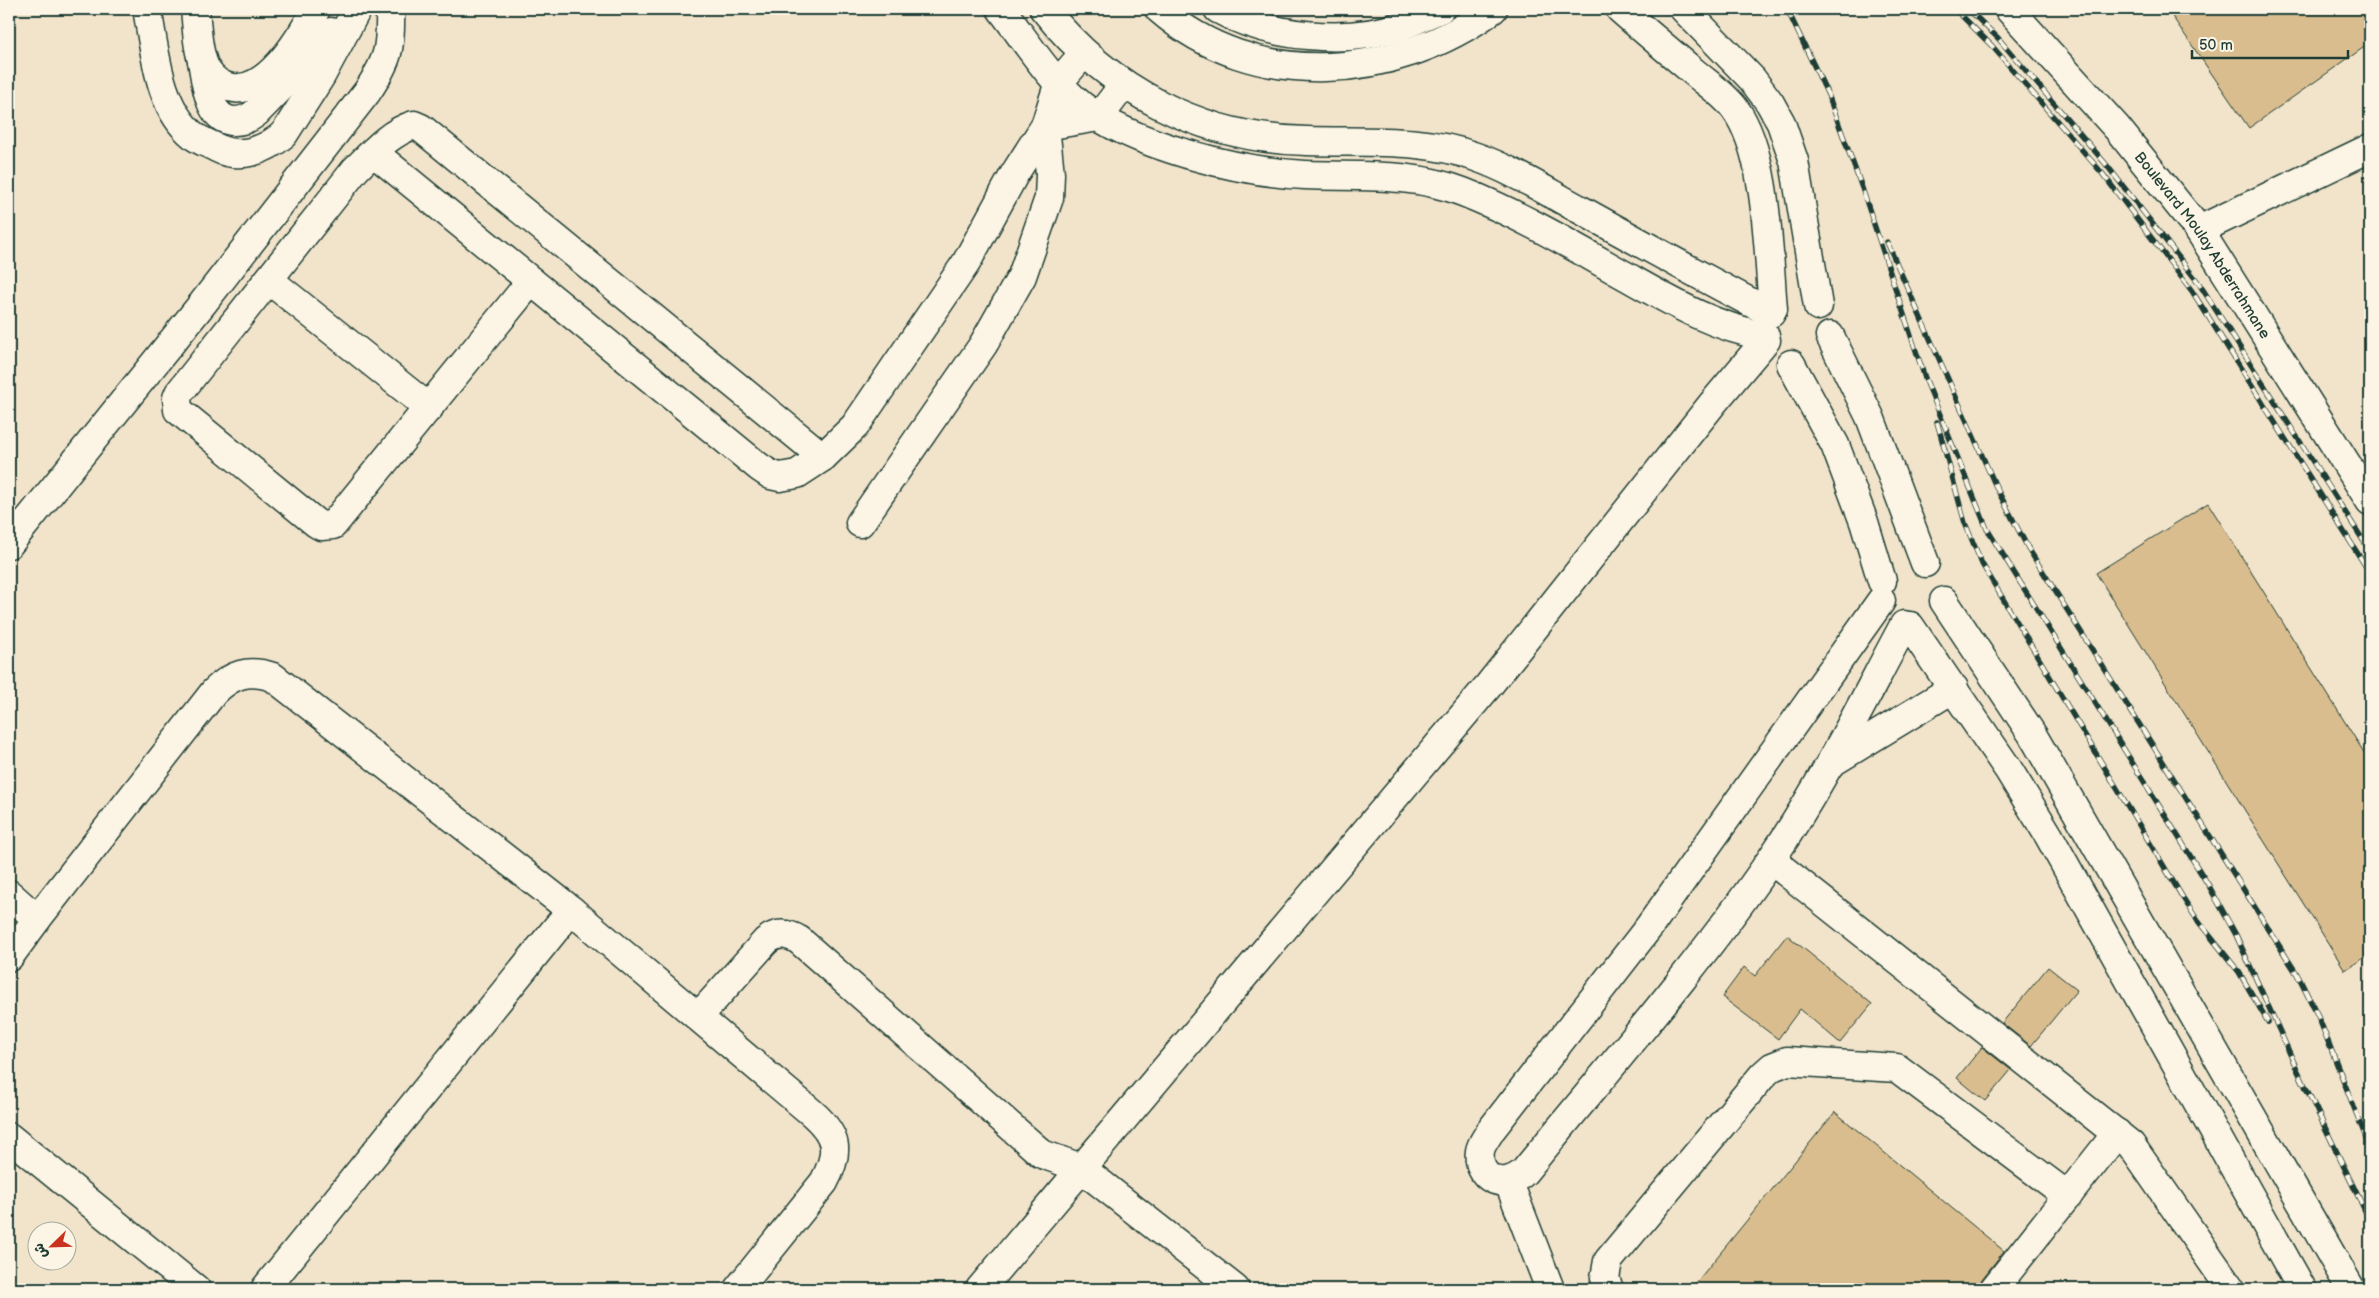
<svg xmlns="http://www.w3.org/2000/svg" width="2379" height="1298" viewBox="0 0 2379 1298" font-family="'Balsamiq Sans','Playpen Sans Arabic',sans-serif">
	<rect width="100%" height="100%" fill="#fcf5e5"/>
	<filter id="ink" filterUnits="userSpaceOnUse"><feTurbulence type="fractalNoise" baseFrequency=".02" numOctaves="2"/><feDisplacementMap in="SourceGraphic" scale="10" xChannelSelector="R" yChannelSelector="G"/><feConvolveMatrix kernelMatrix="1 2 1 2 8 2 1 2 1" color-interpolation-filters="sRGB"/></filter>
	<g filter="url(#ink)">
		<path fill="#f2e4cb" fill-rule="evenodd" d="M9 9H2370V1289H9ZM38 1230H68V1260H38Z"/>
		<g fill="#d9bd8e" stroke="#1f3d34">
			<path d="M2167 9H2370V43L2249 128Z"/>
			<path d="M2208 503 2370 762V954L2345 970 2096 573Z"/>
			<path d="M1787 935 1872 1004 1840 1043 1800 1009 1778 1039 1722 997 1744 967 1755 976Z"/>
			<path d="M2048 967 2077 990 2031 1046 2002 1023Z"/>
			<path d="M1982 1047 2011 1070 1985 1101 1957 1078Z"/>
			<path d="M1835 1112 2004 1251 1982 1279 1978 1289H1691Z"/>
		</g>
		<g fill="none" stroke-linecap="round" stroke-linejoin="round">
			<defs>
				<g id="minor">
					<path d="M147 9C155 49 158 108 194 136 200 141 210 144 217 148 240 160 266 150 284 134L321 76 357 9"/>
					<path d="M195 9C197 27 197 49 204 65 207 74 216 83 225 86 264 101 301 37 316 9"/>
					<path d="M1001 9C1026 41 1049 79 1081 105 1133 146 1240 172 1305 175 1359 177 1412 172 1463 192 1519 214 1571 245 1624 275 1670 301 1713 327 1765 336"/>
					<path d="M1044 9C1109 91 1202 139 1307 141 1364 143 1422 137 1476 157 1513 170 1547 192 1581 210 1644 245 1707 280 1771 313"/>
					<path d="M1620 9C1645 31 1670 52 1695 73 1708 84 1725 95 1735 109 1768 154 1768 253 1773 309"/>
					<path d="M1684 9 1752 79 1770 103 1781 123 1794 161 1818 306"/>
					<path id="s1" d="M2009 9 2117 128 2199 230 2370 501"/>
					<path d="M201 56C206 77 206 121 235 121 244 121 250 118 257 112L322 45 331 32"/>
					<path d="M1045 126 1099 117 1124 84"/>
					<path d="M373 152 759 467 771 475 780 477 797 474 823 457 855 426 966 263 1015 173 1045 126 1059 82 1084 53"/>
					<path d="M2199 230 2370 148"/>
					<path d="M269 280 429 408"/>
					<path d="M531 281 333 525 321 526 316 523 178 410 177 398 179 393 355 170C372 153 390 132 414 125L421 128 823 457"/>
					<path d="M1830 336 1870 417 1925 563"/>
					<path d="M1791 364 1835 445 1864 522 1882 581"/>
					<path d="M860 523 983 345 1022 276 1049 198 1050 174 1045 126"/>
					<path d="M9 544 203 303 367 92C389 59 391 48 390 9"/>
					<path d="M1881 601 1649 927 1491 1130C1487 1137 1481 1144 1480 1151 1476 1179 1503 1191 1524 1172 1607 1070 1695 970 1770 861 1821 787 1861 705 1904 625"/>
					<path d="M1944 601 2032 734 2351 1289"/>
					<path d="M1910 626 2008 769 2049 836 2302 1289"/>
					<path d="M1831 763 1954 688"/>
					<path d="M1771 860 2131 1145 2231 1289"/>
					<path d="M9 894 37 919 9 957"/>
					<path d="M571 910 812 1113C838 1136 840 1152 824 1182L738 1289"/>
					<path d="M37 919 214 692C232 674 248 669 273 677L571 910 265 1289"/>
					<path d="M699 1016 766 941C777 932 787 933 799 940L1042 1154 1081 1168 1235 1289"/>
					<path d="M9 1137 196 1289"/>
					<path d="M1509 1183 1550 1289"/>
					<path d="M980 1289 1489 685 1713 403 1766 340"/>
					<path d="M1609 1289 1605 1278 1608 1261 1763 1075 1772 1067 1787 1061 1897 1068 2068 1196"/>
					<path d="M1994 1289 2117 1133"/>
				</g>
				<g id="major">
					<path d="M1159 9C1254 92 1395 81 1493 9"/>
					<path d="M1218 9C1268 37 1346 45 1401 26 1414 21 1427 14 1440 9"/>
				</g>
			</defs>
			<use href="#minor" stroke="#1f3d34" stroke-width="31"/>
			<use href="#major" stroke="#1f3d34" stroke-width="31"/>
			<use href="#minor" stroke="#fcf5e5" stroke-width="28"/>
			<use href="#major" stroke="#fcf5e5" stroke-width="28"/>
			<defs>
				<g id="rail">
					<path d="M1787 9 1829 97 1862 188 1925 378 1987 529 2209 886 2236 935 2296 1067 2370 1221"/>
					<path d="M1955 9 1992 46 2102 173 2192 291 2370 573"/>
					<path d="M1968 9 1998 38 2105 163 2198 282 2370 551"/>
					<path d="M1887 242 1997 489 2028 548 2297 974 2318 1016 2370 1148"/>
					<path d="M1937 422 1965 523 1982 564 2183 898 2198 921 2239 972 2268 1022"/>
				</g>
			</defs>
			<use href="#rail" stroke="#1f3d34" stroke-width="5.5"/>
			<use href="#rail" stroke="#fcf5e5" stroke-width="4" stroke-dasharray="11" stroke-linecap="butt"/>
		</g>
	</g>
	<g text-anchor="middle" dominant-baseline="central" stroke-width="5" stroke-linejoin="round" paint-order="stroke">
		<g font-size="15" fill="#1f3d34" stroke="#fcf5e5">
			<text stroke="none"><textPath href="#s1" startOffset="306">Boulevard Moulay Abderrahmane</textPath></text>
		</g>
	</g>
	<rect width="2379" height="1298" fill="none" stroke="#fcf5e5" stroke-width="30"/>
	<rect x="15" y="15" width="2349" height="1268" fill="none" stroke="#1f3d34" stroke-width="2" filter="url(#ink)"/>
	<g transform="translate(52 1246) rotate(247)"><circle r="24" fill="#fcf5e5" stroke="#a4ab9e"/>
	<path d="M0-4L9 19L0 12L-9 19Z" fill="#c8321e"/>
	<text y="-8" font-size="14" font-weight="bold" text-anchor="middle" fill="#1f3d34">ش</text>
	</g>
	<path d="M2192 50v8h156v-8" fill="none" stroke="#1f3d34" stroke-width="2.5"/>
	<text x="2199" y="50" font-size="15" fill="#1f3d34" stroke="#fcf5e5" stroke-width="4" paint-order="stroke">50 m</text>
</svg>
